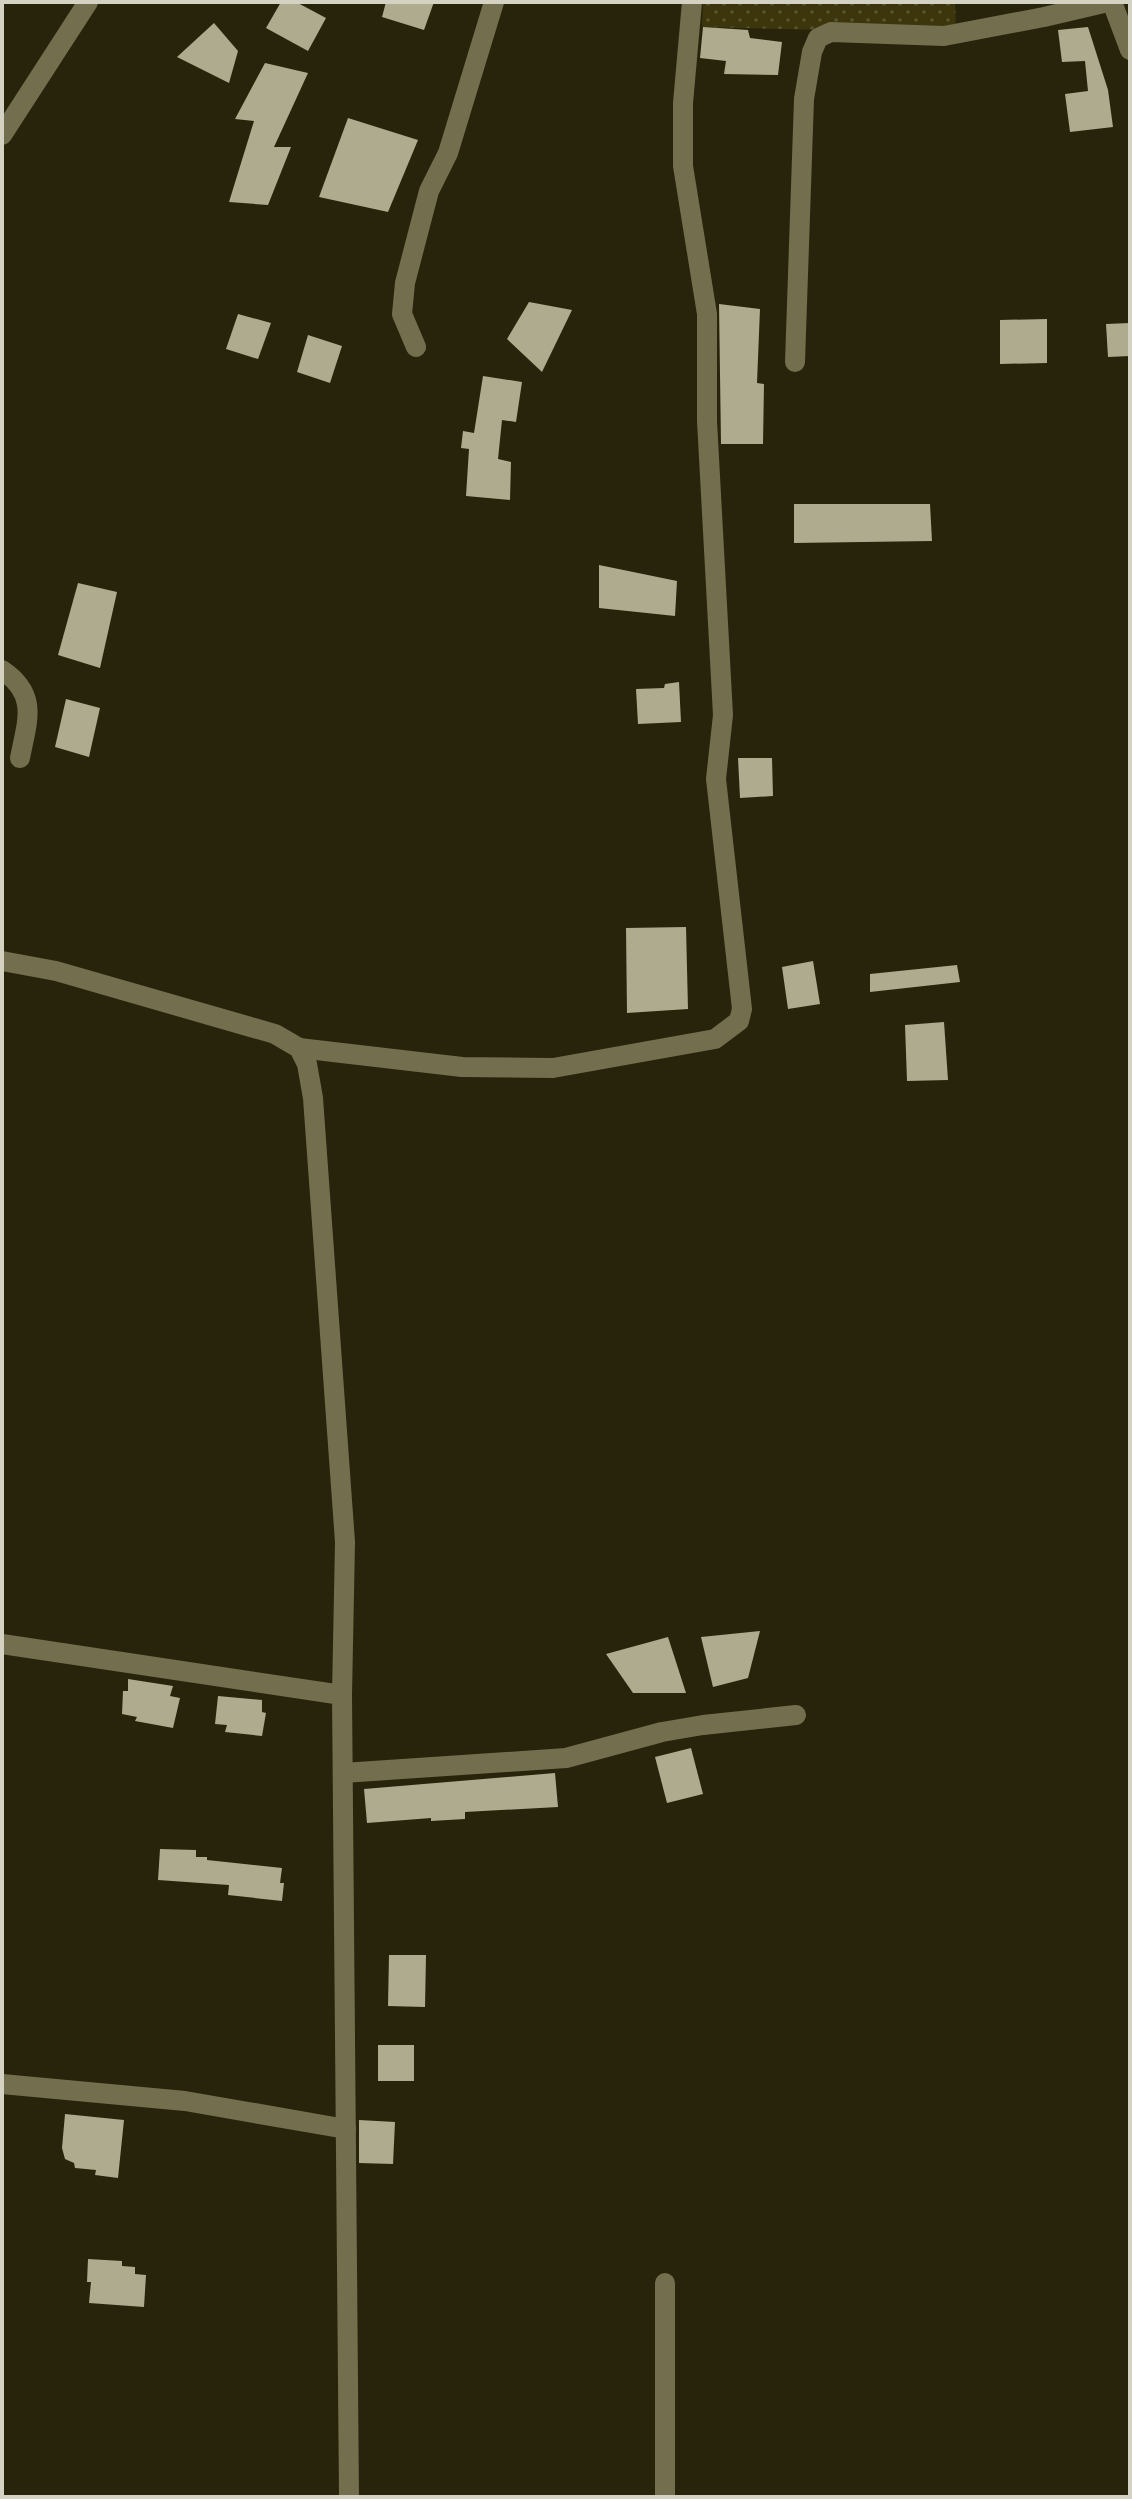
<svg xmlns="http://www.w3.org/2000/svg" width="1132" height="2499" viewBox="0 0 1132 2499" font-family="Karla,sans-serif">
	<defs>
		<pattern id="grass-dots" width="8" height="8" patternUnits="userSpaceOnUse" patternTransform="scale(2)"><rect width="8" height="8" fill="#3d360c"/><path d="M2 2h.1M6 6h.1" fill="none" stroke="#58522e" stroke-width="1.8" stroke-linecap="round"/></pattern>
	</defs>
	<rect width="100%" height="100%" fill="#27240b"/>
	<path fill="url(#grass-dots)" d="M703 2H955L956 33 702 27Z"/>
	<g fill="#afab8e">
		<path d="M281 2H296L326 18 308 51 266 28Z"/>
		<path d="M386 2H434L424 30 382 17Z"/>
		<path d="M214 23 238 51 229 83 177 57Z"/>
		<path d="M703 27 748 30 750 38 782 42 778 75 724 74 726 61 700 58Z"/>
		<path d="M1088 27 1108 90 1113 127 1070 132 1065 94 1088 91 1085 61 1062 62 1058 30Z"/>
		<path d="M265 63 308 73 274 147H291L268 205 229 202 254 121 235 119Z"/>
		<path d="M348 118 418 140 388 212 319 197Z"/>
		<path d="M529 302 572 310 542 372 507 339Z"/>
		<path d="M719 304 760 309 757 383 764 384 763 444H721Z"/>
		<path d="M238 314 271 323 258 359 226 349Z"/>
		<path d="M1047 319V363L1000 364V320Z"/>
		<path d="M1130 323V356L1108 357 1106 324Z"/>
		<path d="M308 335 342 346 330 383 297 372Z"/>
		<path d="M483 376 522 382 516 422 502 420 498 459 511 462 510 500 466 496 469 449 461 448 463 431 474 433Z"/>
		<path d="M794 504H930L932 541 794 543Z"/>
		<path d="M599 565 677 581 675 616 599 608Z"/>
		<path d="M78 583 117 592 100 668 58 655Z"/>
		<path d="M679 682 681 722 638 724 636 689 664 688 665 684Z"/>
		<path d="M66 699 100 708 89 757 55 747Z"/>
		<path d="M738 758H772L773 796 740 798Z"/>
		<path d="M686 927 688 1009 627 1013 626 928Z"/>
		<path d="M813 961 820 1004 788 1009 782 967Z"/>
		<path d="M957 965 960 982 870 992V974Z"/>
		<path d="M944 1022 948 1080 907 1081 905 1025Z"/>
		<path d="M760 1631 748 1678 713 1687 701 1637Z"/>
		<path d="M668 1637 686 1693H633L606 1654Z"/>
		<path d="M128 1679 173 1686 170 1696 180 1698 173 1728 135 1721 137 1717 122 1714 123 1691H128Z"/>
		<path d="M218 1696 262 1700V1712L266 1713 262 1736 225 1732 227 1725 215 1724Z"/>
		<path d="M691 1748 703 1794 667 1803 655 1757Z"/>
		<path d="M555 1773 558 1807 465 1812V1819L431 1821V1818L367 1823 364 1789Z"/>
		<path d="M160 1849 196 1850V1857H207V1860L282 1868 280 1883H284L282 1901 228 1895 229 1885 158 1880Z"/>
		<path d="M389 1955H426L425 2007 388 2006Z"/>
		<rect x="378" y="2045" width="36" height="36"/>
		<path d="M65 2114 124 2120 118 2178 95 2175 96 2170 75 2168 74 2163 65 2159 62 2148Z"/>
		<path d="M359 2120 395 2122 393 2164 359 2163Z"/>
		<path d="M88 2259 122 2261V2266L135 2267V2274L146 2275 144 2307 89 2303 91 2282H87Z"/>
	</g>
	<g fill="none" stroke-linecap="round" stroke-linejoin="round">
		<g stroke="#736e4d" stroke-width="20">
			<path d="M1112 2 1130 50"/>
			<path d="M2 135 88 2"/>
			<path d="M416 347 402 314 405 283 429 191 448 153 494 2"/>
			<path d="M795 362 804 99 812 52 818 38 831 32 944 36 1044 17 1108 2"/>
			<path d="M2 670C39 695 27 721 20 758"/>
			<path d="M2 961 56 971 275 1034 299 1048 307 1064 313 1098 345 1542 342 1695 349 2497"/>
			<path d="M299 1048 462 1067 553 1068 715 1039 739 1021 742 1009 716 779 723 715 707 421V314L683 166V103L692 2"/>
			<path d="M2 1644 342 1695"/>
			<path d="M343 1773 566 1758 662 1732 703 1725 796 1715"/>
			<path d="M2 2084 185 2101 346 2129"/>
			<path d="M665 2283V2497"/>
		</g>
	</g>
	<rect width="1132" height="2499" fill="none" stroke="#d4d2c3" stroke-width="8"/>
</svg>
